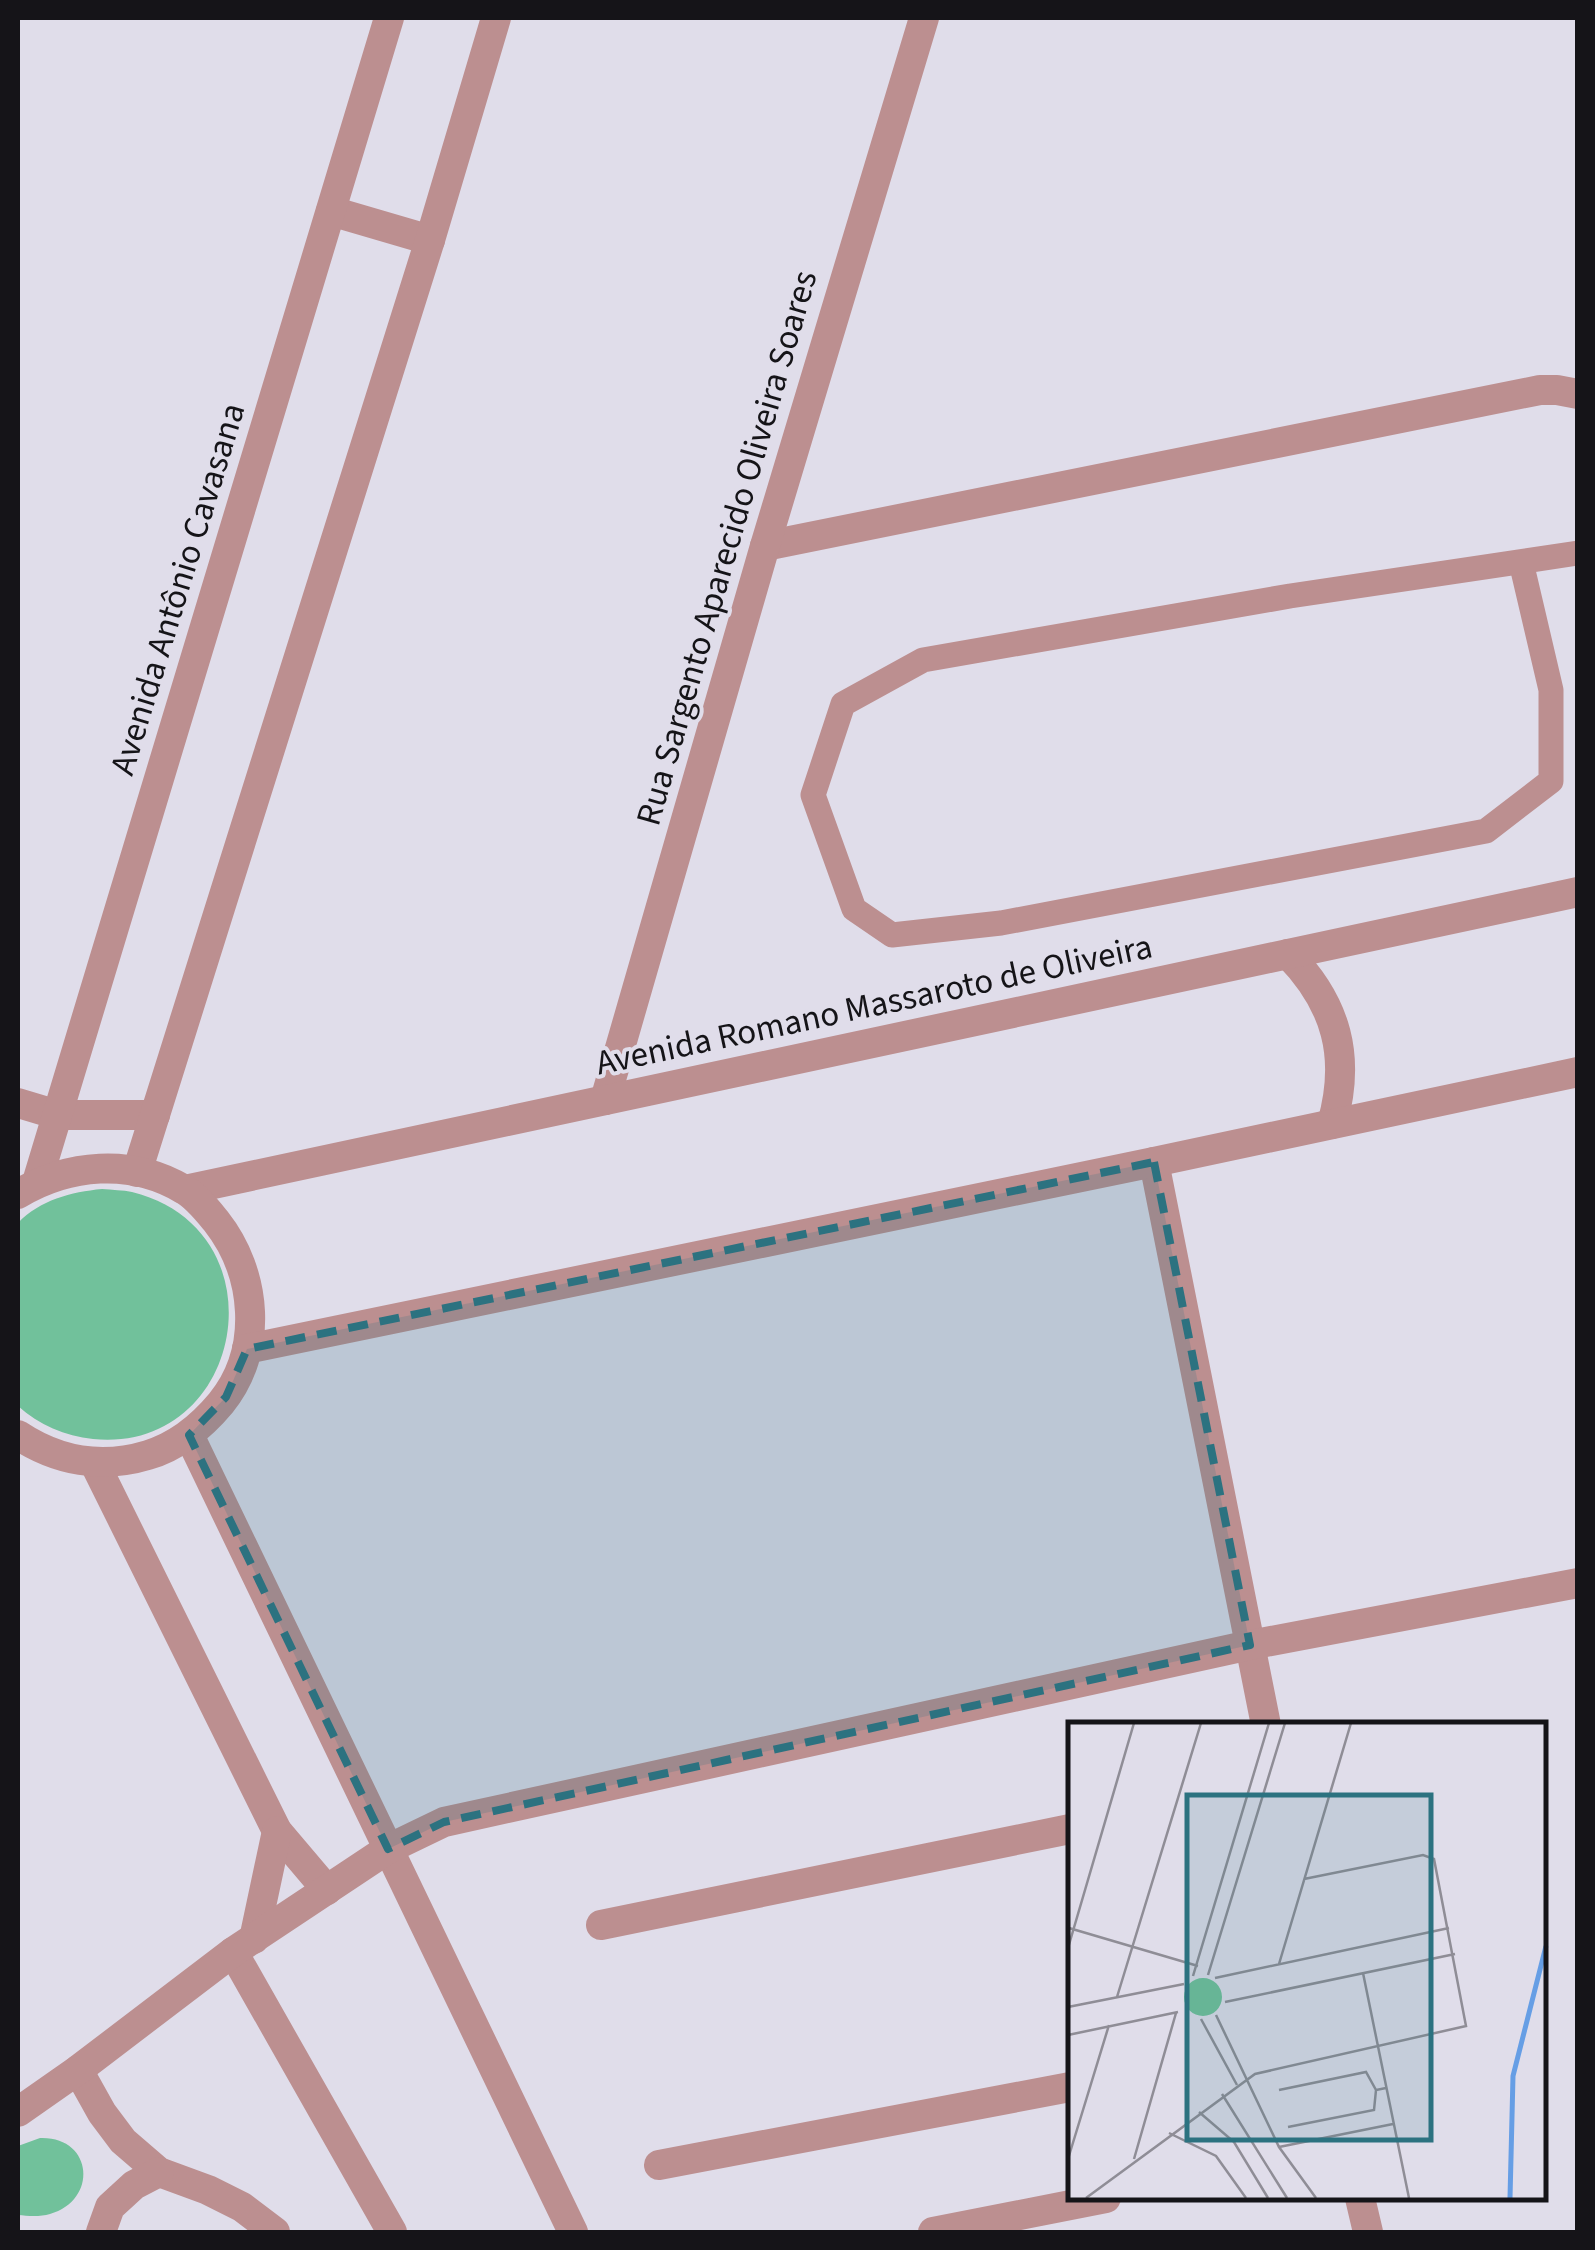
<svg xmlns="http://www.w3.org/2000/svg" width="1595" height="2250" viewBox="0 0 1595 2250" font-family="'Source Sans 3',sans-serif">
	<rect width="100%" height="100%" fill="#e0ddea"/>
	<g fill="#71c19b">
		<path d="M102 1189C112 1190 123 1190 132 1192 285 1230 245 1454 93 1439 65 1436 39 1425 18 1406V1223C40 1200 71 1192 102 1189Z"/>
		<path d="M40 2138C93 2136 99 2200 50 2214 40 2217 28 2216 18 2215V2146Z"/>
	</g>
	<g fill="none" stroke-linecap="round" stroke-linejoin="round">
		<path stroke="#bc8f90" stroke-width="25" d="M1521 562 1551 690V781L1486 831 1001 923 892 935 854 909 813 795 843 704 923 660 1290 596 1578 553"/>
		<g stroke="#bc8f90" stroke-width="30">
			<path d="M765 546 1540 390H1557L1578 394"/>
			<path d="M605 1100 765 546 924 18"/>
			<path d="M18 1103 58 1115H155"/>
			<path d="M1154 1162 1266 1725"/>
			<path d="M189 1435 573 2232"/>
			<path d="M94 1462 277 1831 327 1890"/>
			<path d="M601 1925 1070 1829"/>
			<path d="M254 1939 277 1831"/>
			<path d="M233 1952 392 2232"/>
			<path d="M78 2070 102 2113 123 2141 159 2172 208 2190 242 2207 275 2232"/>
			<path d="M18 2112 78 2070 233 1952 388 1849 444 1822 1250 1645 1578 1583"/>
			<path d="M659 2165 1070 2087"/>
			<path d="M1360 2198 1368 2232"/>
			<path d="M101 2232 110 2207 134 2185 159 2172"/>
			<path d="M933 2232 1106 2198"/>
		</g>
		<g stroke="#bc8f90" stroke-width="30">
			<path d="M331 211 430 240"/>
			<path d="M1288 954C1337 1004 1351 1057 1332 1124"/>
			<path d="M137 1172 430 240 496 18"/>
			<path d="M37 1182 389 18"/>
			<path d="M185 1190 1578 892"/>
			<path d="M18 1194C68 1164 131 1158 183 1189 196 1196 207 1210 216 1221 257 1273 264 1350 221 1403 201 1427 178 1446 148 1455 102 1469 57 1461 18 1435"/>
			<path d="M247 1349 1154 1162 1578 1072"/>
		</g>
	</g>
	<path fill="#2c7280" fill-opacity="0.2" stroke="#2c7280" stroke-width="8" stroke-dasharray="20 12" stroke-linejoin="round" d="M1154 1162 1250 1645 444 1822 388 1849 189 1435 226 1397 247 1349Z"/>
	<g text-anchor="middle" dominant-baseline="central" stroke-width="8" stroke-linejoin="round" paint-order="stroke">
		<g font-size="35" fill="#151418" stroke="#e0ddea">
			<text transform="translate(727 548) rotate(-74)">Rua Sargento Aparecido Oliveira Soares</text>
			<text transform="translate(178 589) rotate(-73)">Avenida Antônio Cavasana</text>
			<text transform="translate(874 1005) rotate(-12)">Avenida Romano Massaroto de Oliveira</text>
		</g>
	</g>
	<g transform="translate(1068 1722)">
		<rect width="478" height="478" fill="#e0ddea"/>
		<path d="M116 275a19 19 0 1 1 38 0a19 19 0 1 1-38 0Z" fill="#71c19b"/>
		<path fill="none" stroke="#669ee5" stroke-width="5" d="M442 476 445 354 478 224"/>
		<path fill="none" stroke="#8f8d96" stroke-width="2.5" d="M1 206 130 244M0 226 66 1M211 242 283 1M295 251 341 476M140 253 217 1M125 254 201 1M147 256 381 206M49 275 133 1M157 280 387 232M0 285 116 262M148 293 211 425 248 476M133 297 169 363M0 313 110 290M211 368 298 350 308 368M154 372 219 476M131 390 166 420 200 476M220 405 306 388 308 368 318 366M101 411 148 434 178 476M211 425 325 402M0 437 41 303M66 437 108 291M18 476 187 352 398 304 366 137 355 133 236 157"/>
		<path fill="#2c7280" fill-opacity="0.15" stroke="#2c7280" stroke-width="5" d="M119 73H363V418H119Z"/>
		<rect width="478" height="478" fill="none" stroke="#151418" stroke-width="5"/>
	</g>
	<rect width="1595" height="2250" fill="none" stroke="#151418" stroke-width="40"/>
</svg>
